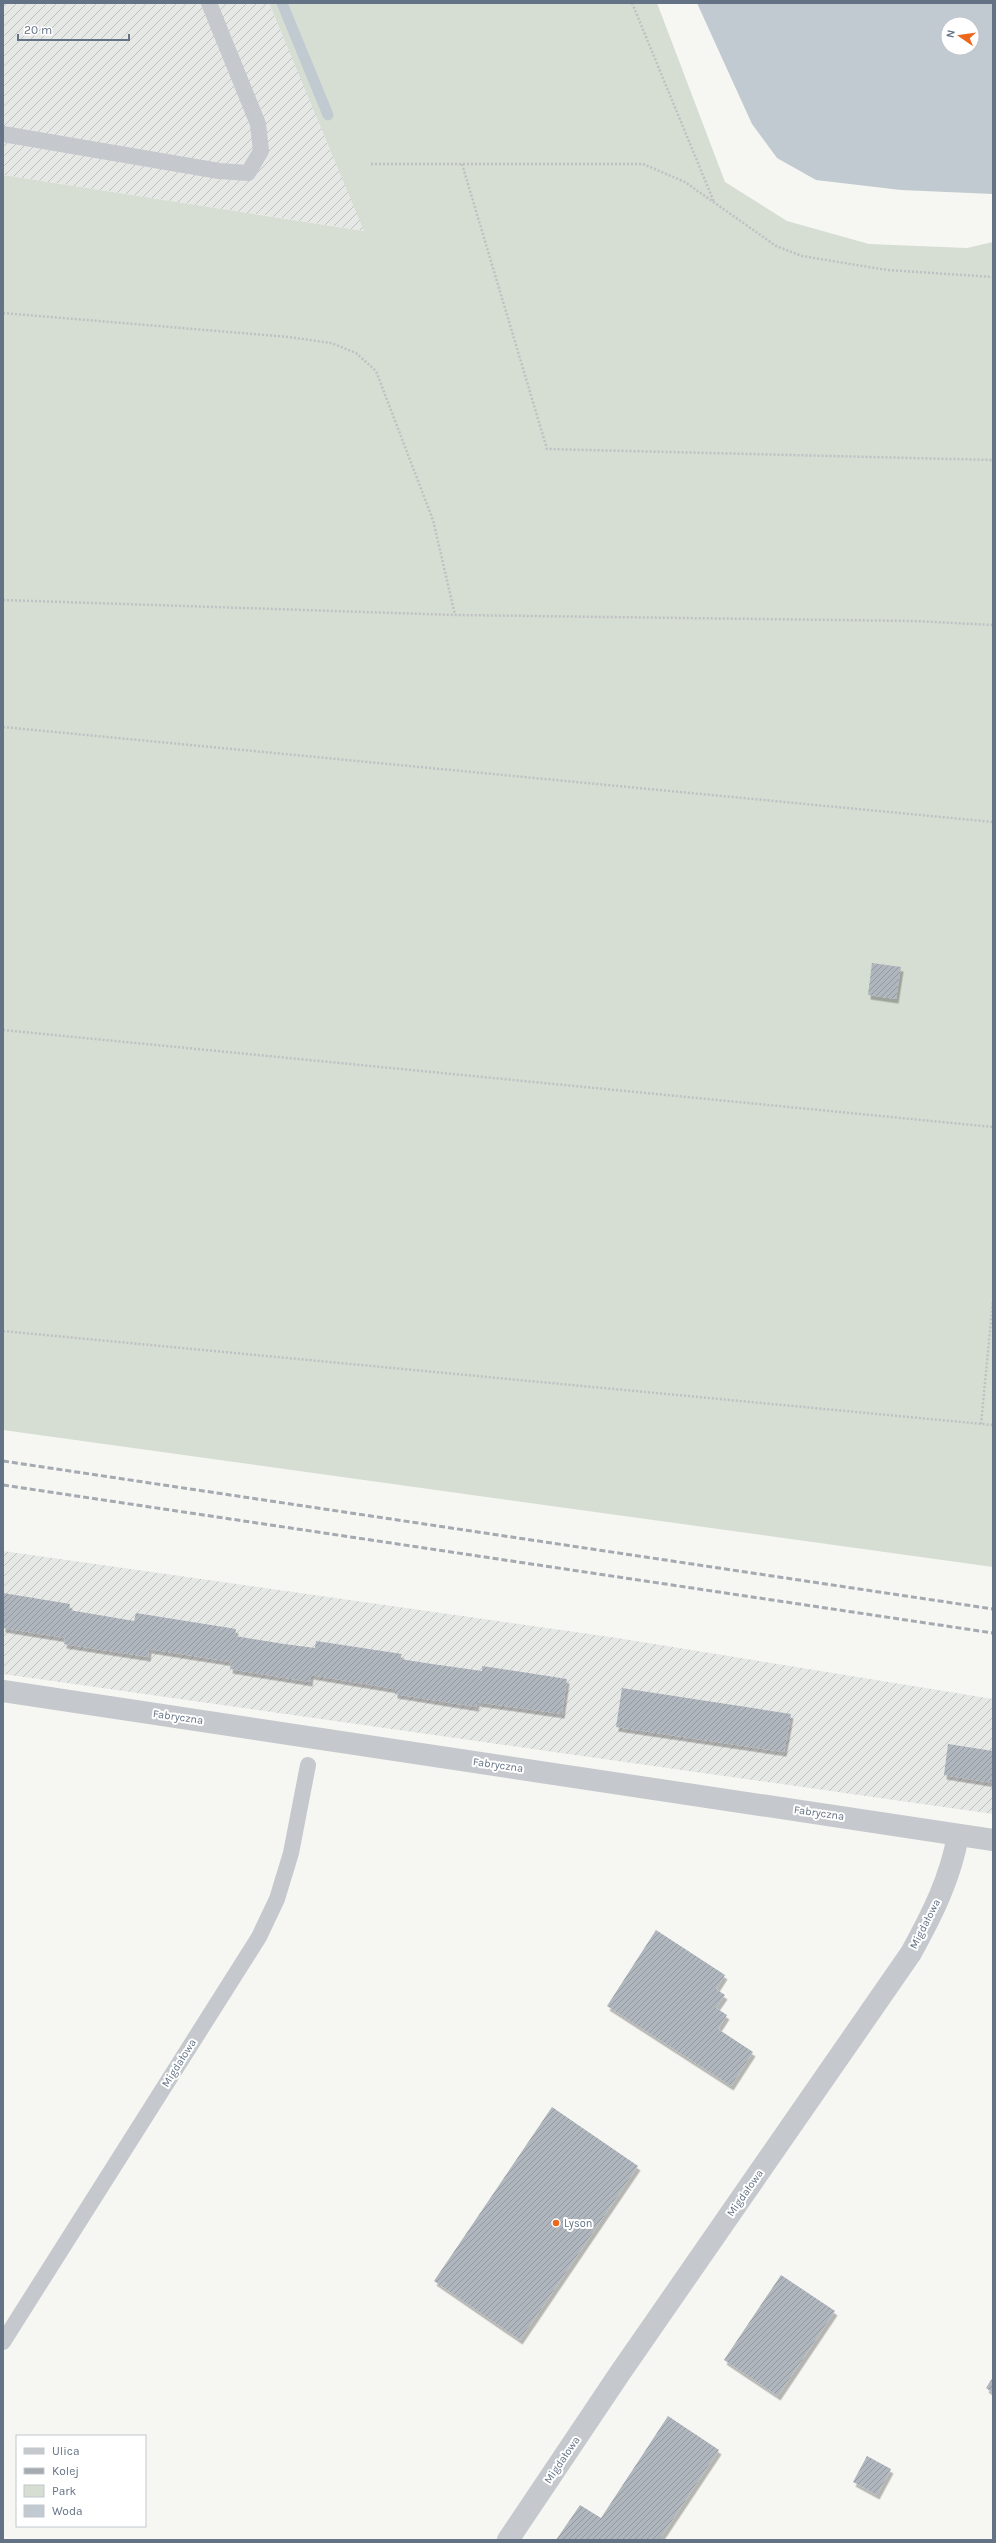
<svg xmlns="http://www.w3.org/2000/svg" width="996" height="2543" viewBox="0 0 996 2543" font-family="Karla,sans-serif">
	<defs>
		<pattern id="industrial-furrows" width="10" height="10" patternUnits="userSpaceOnUse"><rect width="10" height="10" fill="#e6e8e6"/><path d="M-1 1l2-2M0 10L10 0M9 11l2-2" fill="none" stroke="#bec0c0"/></pattern>
		<pattern id="building-hatch" width="6" height="6" patternUnits="userSpaceOnUse"><rect width="6" height="6" fill="#b0b6bd"/><path d="M-1 1l2-2M0 6l6-6M5 7l2-2" fill="none" stroke="#93989f"/></pattern>
		<filter id="shadow"><feDropShadow dx="2.5" dy="4.5" stdDeviation="0" flood-color="#0004"/></filter>
	</defs>
	<rect width="100%" height="100%" fill="#f6f6f2"/>
	<g fill="url(#industrial-furrows)">
		<path d="M3 3H269L365 231 3 175Z"/>
		<path d="M3 1551 617 1638 993 1699V1814L3 1674Z"/>
	</g>
	<path fill="#d6ded3" d="M269 3H657L725 182 787 221 869 244 967 248 993 242V1567L3 1430V175L364 231Z"/>
	<path fill="#c1cad0" fill-rule="evenodd" d="M697 3H993V194L901 190 816 180 777 158 752 124ZM948 24H972V48H948Z"/>
	<g fill="none" stroke-linecap="round" stroke-linejoin="round">
		<path stroke="#c1cad0" stroke-width="11" d="M282 3 328 115"/>
	</g>
	<g fill="url(#building-hatch)" filter="url(#shadow)">
		<path d="M872 963 901 967 896 999 868 995Z"/>
		<path d="M3 1593 70 1604 69 1610 134 1621 136 1613 236 1629 235 1636 284 1644 315 1648 316 1641 402 1654 400 1659 432 1664 482 1671V1666L567 1679 562 1714 477 1702 476 1707 395 1694V1689L311 1675 310 1682 230 1669 231 1662 149 1649 148 1657 64 1644 65 1638 3 1628Z"/>
		<path d="M622 1688 791 1714 784 1752 616 1727Z"/>
		<path d="M948 1744 993 1751V1783L944 1775Z"/>
		<path d="M656 1930 725 1975 716 1989 725 1995 716 2008 727 2015 718 2029 753 2052 731 2086 607 2006Z"/>
		<path d="M552 2107 638 2166 520 2340 434 2281Z"/>
		<path d="M781 2275 835 2311 778 2396 724 2360Z"/>
		<path d="M993 2377V2393L986 2388Z"/>
		<path d="M668 2416 719 2450 659 2540H556L580 2505 601 2518Z"/>
		<path d="M867 2456 891 2469 877 2495 853 2482Z"/>
	</g>
	<g fill="none" stroke-linecap="round" stroke-linejoin="round">
		<g stroke="#bfc0c3" stroke-width="2.5" stroke-dasharray="2 2" stroke-linecap="butt">
			<path d="M632 3 714 202"/>
			<path d="M371 164H643L685 182 776 246 802 256 887 270 993 277"/>
			<path d="M462 164 547 449 993 460"/>
			<path d="M3 313 289 337 331 343 356 353 376 371 433 520 455 615"/>
			<path d="M3 600 455 615 914 621 993 625"/>
			<path d="M3 727 993 822"/>
			<path d="M3 1030 993 1127"/>
			<path d="M3 1331 993 1425"/>
			<path d="M981 1424 993 1300"/>
		</g>
		<g stroke="#c5c8cc" stroke-width="16">
			<path d="M3 134 219 171 248 173 261 151 258 124 209 3"/>
			<path d="M3 2342 259 1937 277 1899 291 1853 308 1765"/>
		</g>
		<g stroke="#c5c8cc" stroke-width="22">
			<path d="M3 1691 993 1840"/>
			<path d="M508 2540 620 2373 911 1953C932 1915 951 1877 958 1835"/>
		</g>
		<g stroke="#a5aab1" stroke-width="3" stroke-dasharray="6 3" stroke-linecap="butt">
			<path d="M3 1461 993 1609"/>
			<path d="M3 1485 993 1633"/>
		</g>
	</g>
	<circle fill="#ec661c" stroke="#fff" stroke-width="1.5" cx="556" cy="2223" r="4"/>
	<g text-anchor="middle" dominant-baseline="central" stroke-width="4" stroke-linejoin="round" paint-order="stroke">
		<g font-size="11" fill="#637285" stroke="#fff">
			<text transform="translate(178 1717) rotate(8)">Fabryczna</text>
			<text transform="translate(498 1765) rotate(8)">Fabryczna</text>
			<text transform="translate(819 1813) rotate(8)">Fabryczna</text>
			<text transform="translate(925 1924) rotate(-63)">Migdałowa</text>
			<text transform="translate(179 2063) rotate(-58)">Migdałowa</text>
			<text transform="translate(745 2193) rotate(-55)">Migdałowa</text>
			<text transform="translate(562 2460) rotate(-56)">Migdałowa</text>
		</g>
		<g font-size="11" fill="#637285" stroke="#fff" text-anchor="start">
			<text x="564" y="2223">Lyson</text>
		</g>
	</g>
	<rect width="996" height="2543" fill="none" stroke="#637285" stroke-width="8"/>
	<rect x="16" y="2435" width="130" height="92" fill="#ffffff" stroke="#c1c7ce"/>
	<rect x="24" y="2448" width="20" height="6" fill="#c5c8cc" stroke="#c1c7ce"/>
	<text x="52" y="2455" font-size="12" fill="#637285">Ulica</text>
	<rect x="24" y="2468" width="20" height="6" fill="#a5aab1" stroke="#c1c7ce"/>
	<text x="52" y="2475" font-size="12" fill="#637285">Kolej</text>
	<rect x="24" y="2485" width="20" height="12" fill="#d6ded3" stroke="#c1c7ce"/>
	<text x="52" y="2495" font-size="12" fill="#637285">Park</text>
	<rect x="24" y="2505" width="20" height="12" fill="#c1cad0" stroke="#c1c7ce"/>
	<text x="52" y="2515" font-size="12" fill="#637285">Woda</text>
	<g transform="translate(960 36) rotate(283)"><circle r="19" fill="#ffffff" stroke="#c1c7ce"/>
	<path d="M0-3L7 15L0 10L-7 15Z" fill="#ec661c"/>
	<text y="-6" font-size="11" font-weight="bold" text-anchor="middle" fill="#637285">N</text>
	</g>
	<path d="M18 34v6h111v-6" fill="none" stroke="#637285" stroke-width="2"/>
	<text x="24" y="34" font-size="12" fill="#637285" stroke="#ffffff" stroke-width="3" paint-order="stroke">20 m</text>
</svg>
